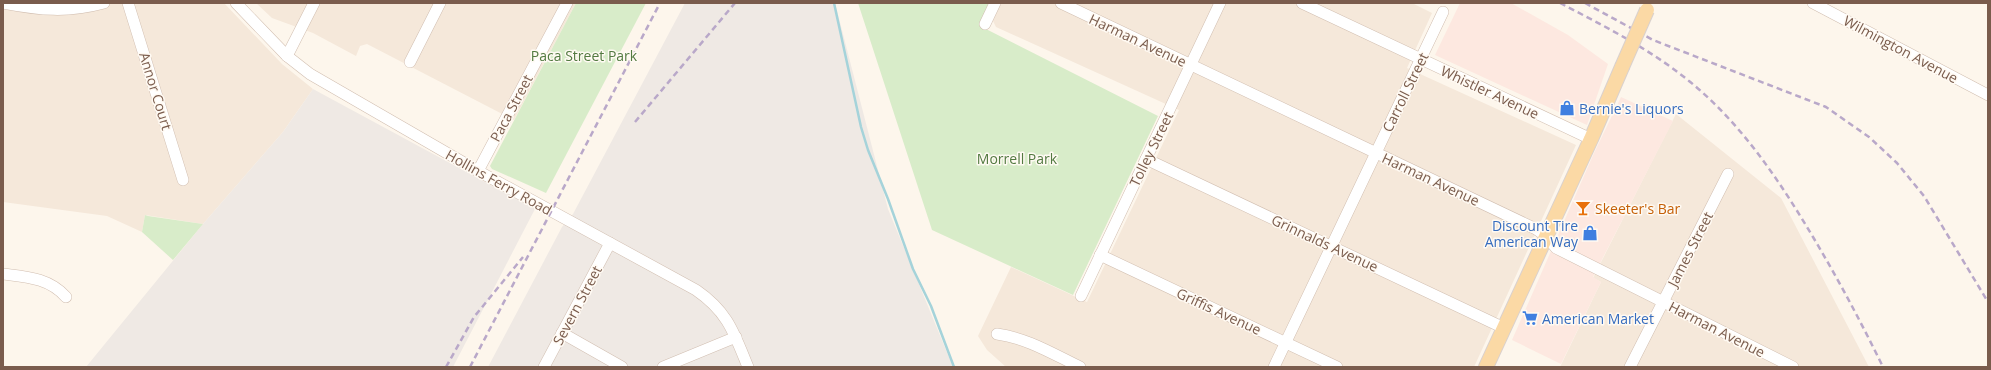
<svg xmlns="http://www.w3.org/2000/svg" width="1991" height="370" viewBox="0 0 1991 370" font-family="'Open Sans',sans-serif">
	<rect width="100%" height="100%" fill="#fdf6ec"/>
	<g fill="#f5e8da">
		<path d="M3 3H224L282 64 313 89 283 132 203 224 145 215 142 232 107 216 3 202Z"/>
		<path d="M256 3H576L514 120 367 44 360 46 356 56 313 33 272 18Z"/>
		<path d="M1001 3H1412L1432 13 1407 68 1576 145 1474 367H1006L987 350 978 336 1011 267 1087 302 1179 110 996 27 993 21Z"/>
		<path d="M1676 114 1781 198 1869 367H1560L1601 282 1593 278Z"/>
	</g>
	<g fill="#fde8e0">
		<path d="M1460 3H1511L1568 35 1608 64 1587 125 1435 55Z"/>
		<path d="M1621 97 1673 121 1593 277 1601 282 1561 364 1512 340 1594 153Z"/>
	</g>
	<g fill="#efe9e4">
		<path d="M685 3H835L888 209 953 367H488L562 227 573 214Z"/>
		<path d="M313 89 535 209 453 367H86L203 224 283 132Z"/>
	</g>
	<g fill="#d8ecc9">
		<path d="M576 3H646L546 193 492 169 490 166Z"/>
		<path d="M858 3H993L982 27 1158 116 1073 295 932 230Z"/>
		<path d="M145 215 148 216 203 224 173 260 142 232Z"/>
	</g>
	<g fill="none" stroke-linecap="round" stroke-linejoin="round">
		<path stroke="#a5d3da" stroke-width="2.5" d="M834 3 861 127 868 150 888 199 913 269 931 306 954 367"/>
		<defs>
			<g id="minor">
				<path d="M3 3C40 10 67 13 104 3"/>
				<path d="M128 3 183 180"/>
				<path d="M236 3 287 56 310 74 478 171 696 290C728 312 734 333 748 367"/>
				<path d="M1061 3 1536 229 1546 236 1556 248 1793 367"/>
				<path d="M1302 3 1591 139"/>
				<path d="M1813 3 1988 95"/>
				<path d="M985 24 995 3"/>
				<path d="M287 56 314 3"/>
				<path d="M410 62 440 3"/>
				<path d="M1146 159 1504 328"/>
				<path d="M478 171 567 3"/>
				<path d="M1100 255 1337 367"/>
				<path d="M3 274C27 277 49 278 66 297"/>
				<path d="M1081 296 1220 3"/>
				<path d="M562 333 622 367"/>
				<path d="M997 334C1027 338 1053 354 1080 367"/>
				<path d="M544 367 610 243"/>
				<path d="M663 367 736 337"/>
				<path d="M1274 367 1443 12"/>
				<path d="M1630 367 1728 174"/>
			</g>
			<path id="major" d="M1486 367 1591 139 1622 67"/>
		</defs>
		<use href="#minor" stroke="#d1beb0" stroke-width="12"/>
		<use href="#major" stroke="#dad1cd" stroke-width="16"/>
		<use href="#minor" stroke="#fff" stroke-width="11"/>
		<use href="#major" stroke="#fbd9a5" stroke-width="14"/>
		<g stroke="#b9a8c9" stroke-width="2.5" stroke-dasharray="6 4" stroke-linecap="butt">
			<path d="M1560 3C1604 26 1650 49 1689 81 1741 123 1779 180 1813 237 1838 279 1861 322 1883 367"/>
			<path d="M1585 3 1653 40 1826 107 1869 137 1897 163 1924 196 1988 302"/>
			<path d="M635 122 735 3"/>
			<path d="M446 367 474 317 523 257"/>
			<path d="M470 367 660 3"/>
		</g>
		<defs>
			<path id="major-bridge" d="M1622 67 1647 10"/>
		</defs>
		<use href="#major-bridge" stroke="#dad1cd" stroke-width="16" stroke-linecap="butt"/>
		<use href="#major-bridge" stroke="#fbd9a5" stroke-width="14"/>
	</g>
	<defs>
		<symbol id="shop-bare" viewBox="-9 -9 18 18"><path d="M-5-2.5h2.3a2.7 3.5 0 0 1 5.4 0H5L5.5 6h-11ZM-1.5-2.5h3a1.5 2.3 0 0 0-3 0Z" fill="#3f7fe0" stroke="#fffaf3" stroke-width="2.5" paint-order="stroke"/></symbol>
		<symbol id="bar-bare" viewBox="-9 -9 18 18"><path d="M-6-5H6L.8 .8V4.5H3.5V6h-7V4.5H-.8V.8Z" fill="#e8710a" stroke="#fffaf3" stroke-width="2.5" paint-order="stroke"/></symbol>
		<symbol id="supermarket-bare" viewBox="-9 -9 18 18"><path d="M-6-5.5h2.5l.6 2H6L4.5 2H-2.5L-4.4-4H-6ZM-1.5 3.2a1.3 1.3 0 1 0 .1 0ZM3 3.2a1.3 1.3 0 1 0 .1 0Z" fill="#3f7fe0" stroke="#fffaf3" stroke-width="2.5" paint-order="stroke"/></symbol>
	</defs>
	<g fill-rule="evenodd">
		<use href="#shop-bare" x="1556" y="97" width="22" height="22"/>
		<use href="#bar-bare" x="1572" y="197" width="22" height="22"/>
		<use href="#shop-bare" x="1579" y="222" width="22" height="22"/>
		<use href="#supermarket-bare" x="1519" y="307" width="22" height="22"/>
	</g>
	<g text-anchor="middle" dominant-baseline="central" stroke-width="3" stroke-linejoin="round" paint-order="stroke">
		<g font-size="14" fill="#7a5c4d" stroke="#fffaf3">
			<text transform="translate(1138 40) rotate(25)">Harman Avenue</text>
			<text transform="translate(1901 49) rotate(28)">Wilmington Avenue</text>
			<text transform="translate(156 91) rotate(73)">Annor Court</text>
			<text transform="translate(1405 92) rotate(-64)">Carroll Street</text>
			<text transform="translate(1490 92) rotate(25)">Whistler Avenue</text>
			<text transform="translate(511 108) rotate(-62)">Paca Street</text>
			<text transform="translate(1151 149) rotate(-64)">Tolley Street</text>
			<text transform="translate(1431 179) rotate(25)">Harman Avenue</text>
			<text transform="translate(499 182) rotate(29)">Hollins Ferry Road</text>
			<text transform="translate(1325 243) rotate(25)">Grinnalds Avenue</text>
			<text transform="translate(1690 249) rotate(-63)">James Street</text>
			<text transform="translate(577 305) rotate(-62)">Severn Street</text>
			<text transform="translate(1219 311) rotate(25)">Griffis Avenue</text>
			<text transform="translate(1717 329) rotate(27)">Harman Avenue</text>
		</g>
		<g font-size="14" fill="#537a41" stroke="#fffaf3">
			<text x="584" y="55">Paca Street Park</text>
			<text x="1017" y="158">Morrell Park</text>
		</g>
		<g font-size="14" fill="#366cbe" stroke="#fffaf3" text-anchor="start">
			<text x="1579" y="108">Bernie's Liquors</text>
			<text x="1578" y="225" text-anchor="end">Discount Tire<tspan x="1578" dy="16">American Way</tspan></text>
			<text x="1542" y="318">American Market</text>
		</g>
		<g font-size="14" fill="#c56008" stroke="#fffaf3" text-anchor="start">
			<text x="1595" y="208">Skeeter's Bar</text>
		</g>
	</g>
	<rect width="1991" height="370" fill="none" stroke="#7a5c4d" stroke-width="8"/>
</svg>
